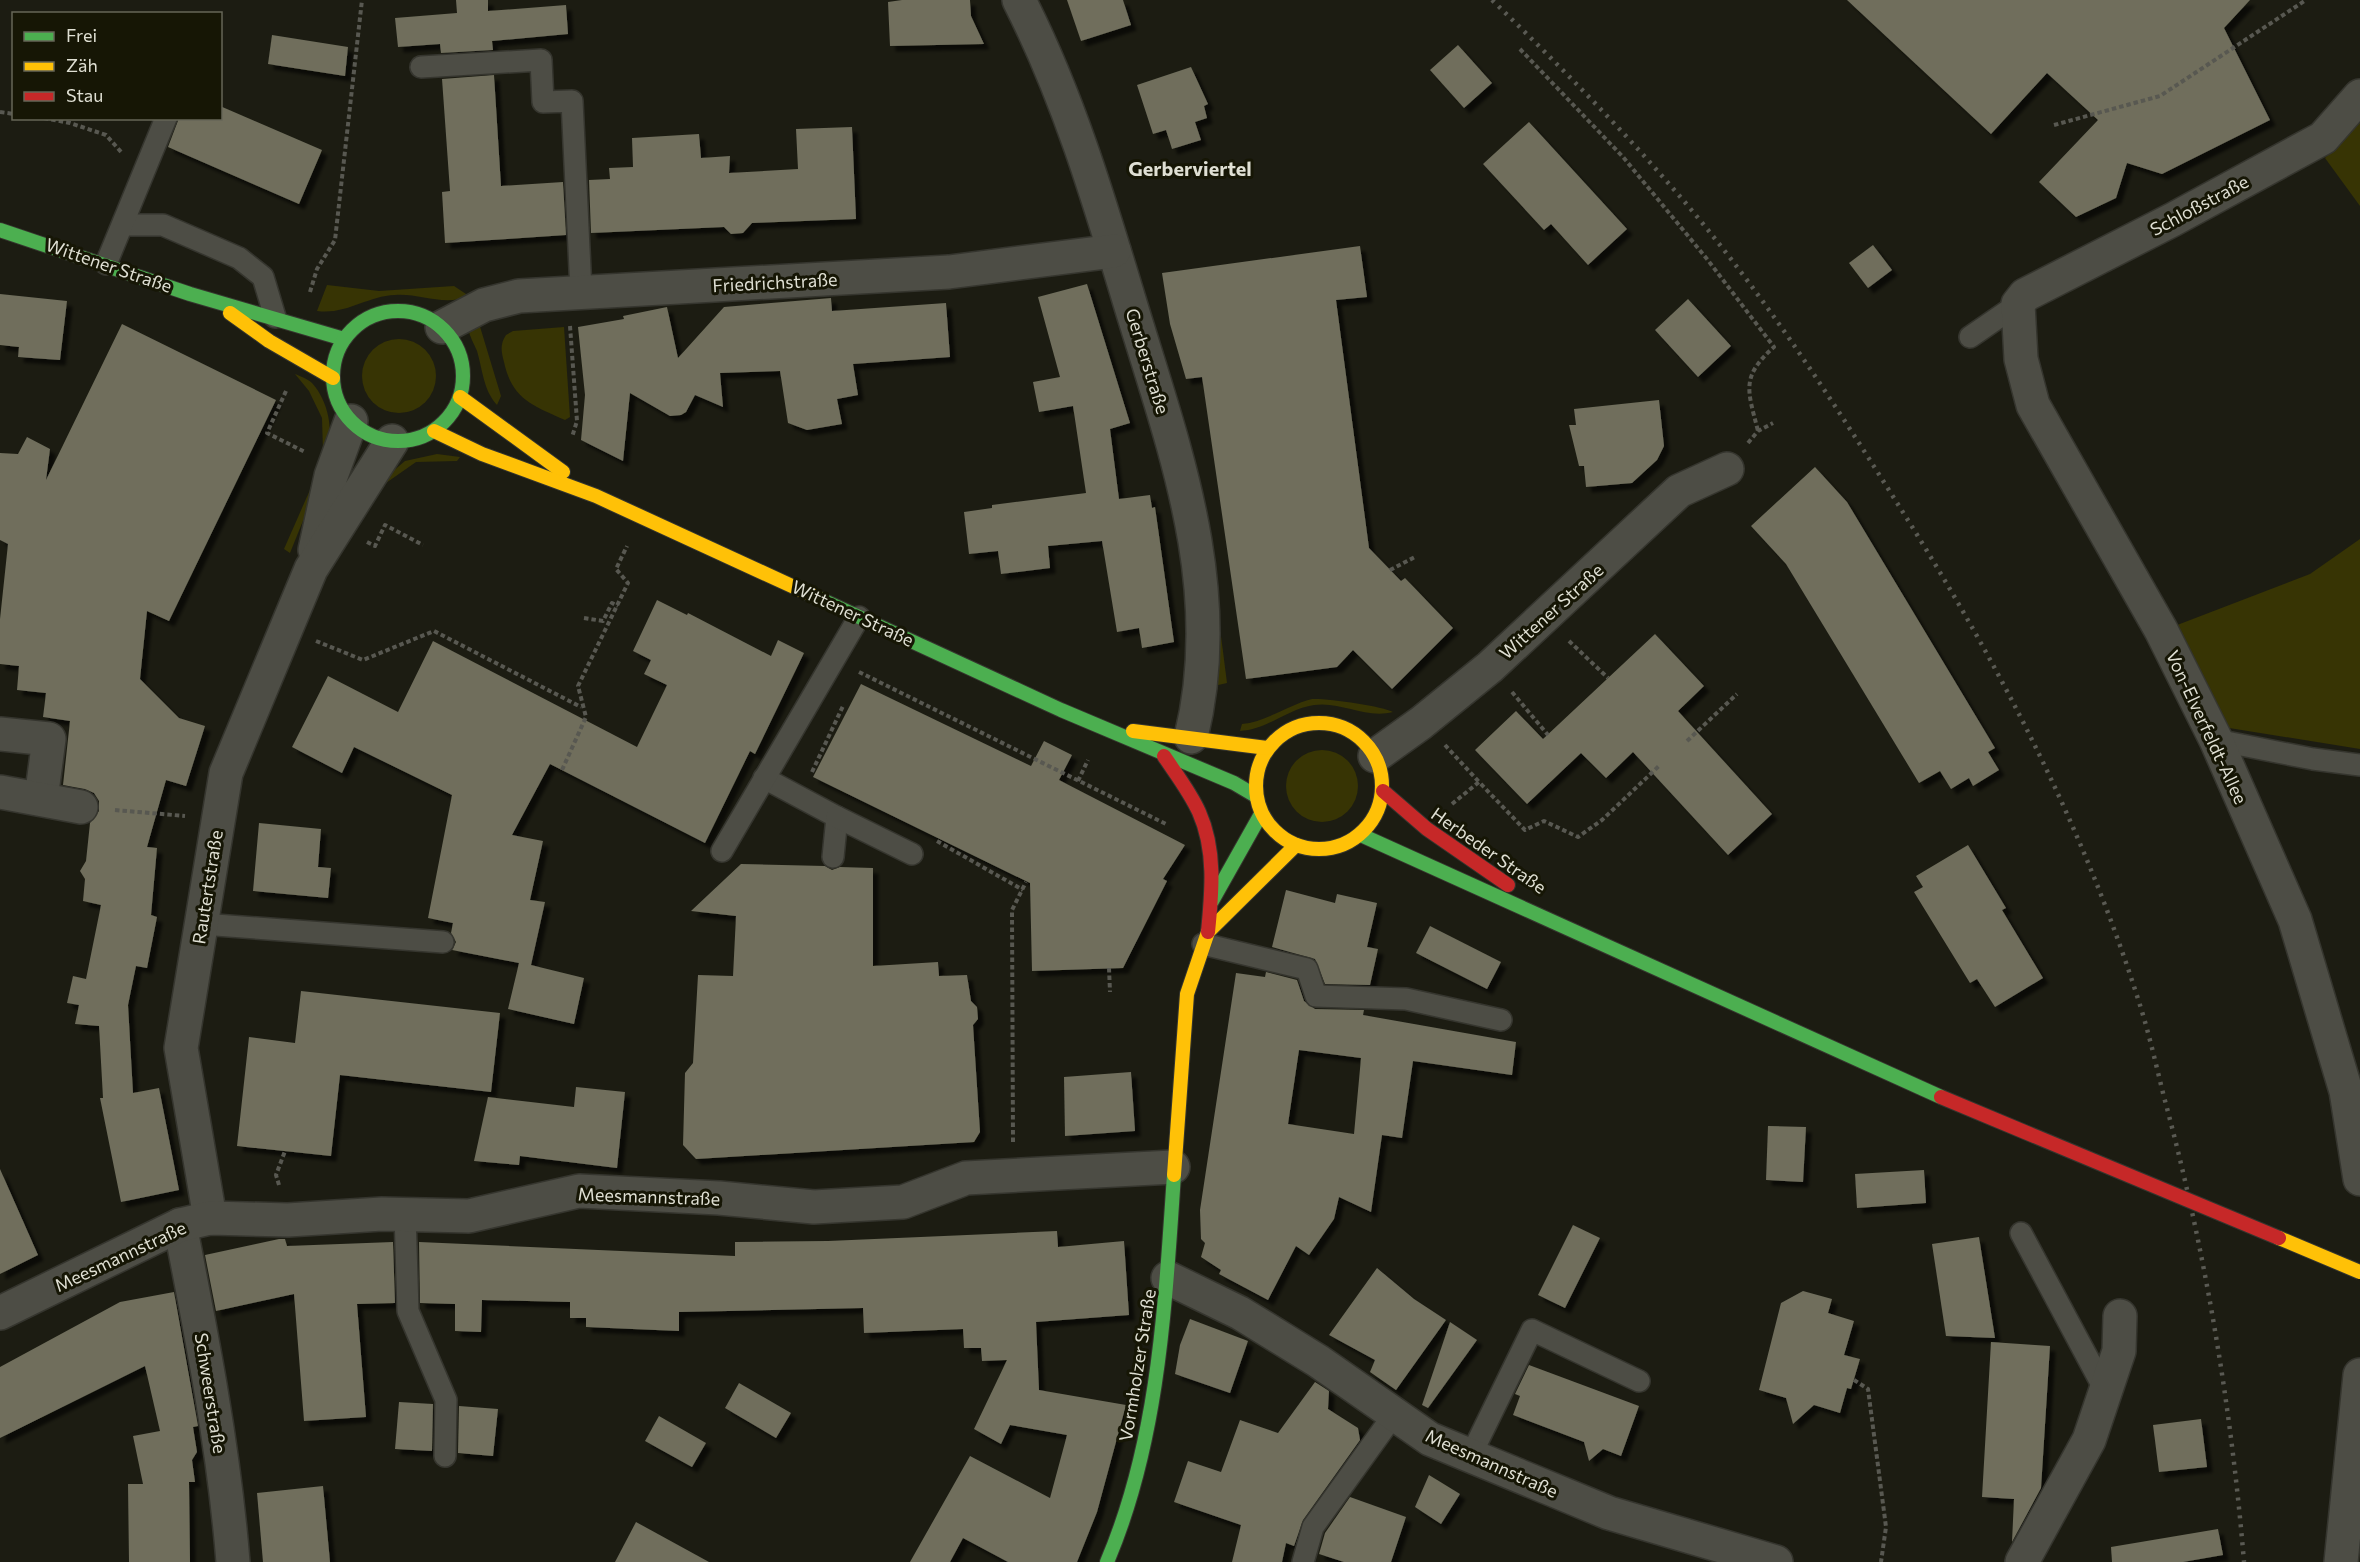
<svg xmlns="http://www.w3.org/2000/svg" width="2360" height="1562" viewBox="0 0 2360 1562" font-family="Commissioner,sans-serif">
	<defs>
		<filter id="shadow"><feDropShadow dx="5.5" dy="5.5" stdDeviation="1.5" flood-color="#0009"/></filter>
	</defs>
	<rect width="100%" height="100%" fill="#1c1c12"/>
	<g fill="#373404">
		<path d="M2360 119V206L2325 158Z"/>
		<path d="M327 285 379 291 454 286 469 296C444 307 420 293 395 295 367 296 346 315 317 311Z"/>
		<path d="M478 320 501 396 497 405C483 389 483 371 477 351 474 344 470 337 468 329Z"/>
		<path d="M564 327 570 417 565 420C532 405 512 399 504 362 501 351 500 344 506 335L513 331Z"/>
		<circle cx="399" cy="376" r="37"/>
		<path d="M295 374C300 376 308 379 312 383 327 399 337 434 323 452L322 418 309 391Z"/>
		<path d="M437 454 460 457 457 461 416 462 386 483H379L405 461Z"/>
		<path d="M319 481 290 553 284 549 313 483Z"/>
		<path d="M2360 539V749L2223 727 2172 627 2310 574Z"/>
		<path d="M1221 636 1227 683 1214 686V645Z"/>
		<path d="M1312 699C1326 698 1383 706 1393 712 1365 719 1341 701 1314 705 1287 709 1267 730 1240 731L1242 724C1266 722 1288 705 1312 699Z"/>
		<circle cx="1322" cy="786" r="36"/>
	</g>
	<g fill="#6f6e5c" fill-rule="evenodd" filter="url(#shadow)">
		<path d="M456 0H488V11L566 5 568 34 492 41 493 50 441 53 440 44 398 47 395 18 457 13Z"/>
		<path d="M902 0H970L971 16 984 44 890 46 888 2Z"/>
		<path d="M1067 0H1123L1131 25 1081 41Z"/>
		<path d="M1847 0H2250L2224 28 2270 120 2162 174 2127 163 2116 198 2076 217 2039 182 2098 120 2047 73 1991 134Z"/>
		<path d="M272 35 348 47 345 76 268 64Z"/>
		<path d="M1458 45 1492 83 1464 108 1430 70Z"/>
		<path d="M1191 67 1208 104 1204 106 1207 118 1195 122 1201 140 1172 149 1166 130 1153 134 1137 85Z"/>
		<path d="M494 75 501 186 563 182 566 235 445 243 442 192 450 191 442 79Z"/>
		<path d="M220 106 322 150 299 204 168 147 179 118H220Z"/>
		<path d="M1529 122 1627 229 1588 265 1551 224 1544 230 1483 164Z"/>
		<path d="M852 127 856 219 752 223 743 233 731 234 724 227 591 233 589 180 610 179 609 168 633 167 632 138 699 134 701 158 730 156 729 173 798 169 796 129Z"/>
		<path d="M1873 245 1892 270 1868 288 1849 263Z"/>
		<path d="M1360 246 1367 297 1336 300 1369 548 1401 581 1405 578 1453 628 1392 689 1353 650 1337 667 1246 679 1202 377 1186 379 1170 324 1162 273Z"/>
		<path d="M1087 284 1130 423 1110 429 1119 499 1150 495 1152 508 1155 507 1174 642 1142 648 1139 628 1117 632 1102 541 1048 546 1050 568 1001 574 998 551 969 554 964 512 992 508V505L1086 493 1073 406 1039 412 1033 382 1060 377 1038 297Z"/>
		<path d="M0 294 67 301 60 360 18 357 19 347 0 345Z"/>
		<path d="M831 298 832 311 946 303 950 357 853 364 858 395 837 399 842 424 807 430 788 423 780 371 720 373 723 407 695 395 686 412 681 415 670 416 630 393 623 461 581 440 585 395 578 327 624 319 623 316 667 307 678 358 724 307Z"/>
		<path d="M1688 299 1731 346 1698 377 1655 330Z"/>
		<path d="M122 324 276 400 169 621 147 611 140 679 179 718 205 726 186 786 166 780 147 847 157 848 151 915 157 917 147 968 136 966 128 1005 133 1093 159 1088 179 1190 121 1202 100 1098H103L99 1026 75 1024 79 1005 67 1003 73 976 86 979 101 905 83 901 85 879 80 871 86 861 90 823 99 811V801L94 793 85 789 63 785 70 721 43 717 46 693 17 690 19 666 0 664V619L8 544 0 540V453L18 454 27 437 50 449 46 480Z"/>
		<path d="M1659 400 1664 446 1657 460 1632 483 1586 487 1584 466H1579L1569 425H1576L1574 409Z"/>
		<path d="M1815 467 1847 502 1995 748 1988 752 1999 770 1973 786 1969 778 1951 789 1940 771 1919 783 1786 564 1751 526Z"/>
		<path d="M657 600 687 615 688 613 771 656 778 640 804 653 755 754 750 751 705 843 550 764 512 835 543 841 530 900 545 902 531 965 584 978 574 1024 508 1009 519 963 452 950 456 942 451 933 453 923 428 918 452 795 354 747 342 773 292 747 328 676 398 712 433 641 637 747 667 685 644 674 651 660 633 651Z"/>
		<path d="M1655 634 1704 686 1678 711 1772 814 1728 855 1633 752 1606 778 1581 753 1527 804 1475 750 1516 711 1543 739Z"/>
		<path d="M861 684 1031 766 1044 741 1072 755 1059 780 1185 845 1163 879 1167 881 1123 968 1032 971 1030 883 813 777Z"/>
		<path d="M259 823 321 829 318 867 331 868 328 898 253 891Z"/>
		<path d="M1968 845 2006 908 2002 910 2043 978 1995 1007 1977 979 1970 983 1914 892 1923 887 1916 876Z"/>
		<path d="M741 864 825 866 832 870 840 867 873 868V966L938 962 939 976 967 975 971 1001 977 1007 978 1019 973 1025 980 1132 974 1142 696 1159 683 1145 685 1073 693 1063 698 975 733 976 736 916 691 911Z"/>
		<path d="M1286 890 1335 903 1337 894 1377 903 1367 947 1378 949 1370 985 1325 984 1315 959 1272 947Z"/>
		<path d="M1430 926 1501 962 1487 989 1416 953Z"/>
		<path d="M1266 972 1297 980 1304 1001 1315 1009 1364 1010 1363 1015 1516 1042 1512 1075 1413 1061 1402 1138 1382 1135 1371 1212 1339 1197 1334 1219 1309 1255 1296 1246 1268 1300 1219 1274 1221 1270 1201 1257 1205 1243 1201 1239 1200 1210 1236 973 1265 977ZM1299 1050 1361 1058 1354 1134 1288 1124Z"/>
		<path d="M301 991 500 1013 491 1092 340 1075 331 1156 237 1146 249 1037 295 1043Z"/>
		<path d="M1131 1072 1135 1131 1065 1136 1064 1077Z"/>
		<path d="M576 1087 625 1092 617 1168 520 1156 519 1165 474 1161 488 1097 574 1107Z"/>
		<path d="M1768 1126 1806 1127 1803 1182 1766 1180Z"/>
		<path d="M0 1169 38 1255 0 1274Z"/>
		<path d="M1924 1170 1926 1203 1857 1208 1855 1174Z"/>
		<path d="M1573 1225 1600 1238 1565 1308 1538 1295Z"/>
		<path d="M1057 1231 1058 1247 1124 1241 1129 1315 1036 1322 1039 1390 1126 1405 1097 1512 1077 1562H1008L963 1538 950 1562H910L970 1456 1050 1498 1067 1435 1010 1425 1001 1444 974 1429 1007 1360 982 1361 981 1348H964L963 1329 864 1333 863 1308 679 1312V1331L586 1327V1318H570V1302L482 1300 481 1332 455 1331V1304L420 1303 419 1242 735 1256V1242L828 1241Z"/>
		<path d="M1979 1237 1995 1338 1946 1336 1932 1244Z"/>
		<path d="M279 1239H285L287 1246 393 1242 395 1303 357 1304 366 1417 304 1421 294 1294 216 1311 205 1255Z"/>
		<path d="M1377 1268 1414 1299 1446 1320 1396 1390 1370 1372 1375 1360 1329 1335Z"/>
		<path d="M1803 1291 1832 1299 1828 1313 1854 1321 1844 1355 1860 1359 1851 1389 1847 1388 1840 1413 1814 1405 1793 1424 1786 1398 1759 1390 1781 1303Z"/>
		<path d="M174 1292 198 1426 193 1427 197 1452 192 1460 195 1482H189L190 1562H129L128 1484H143L133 1436 160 1431 145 1366 0 1438V1367L120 1302Z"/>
		<path d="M1190 1319 1248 1341 1230 1393 1175 1374 1180 1345Z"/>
		<path d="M1450 1322 1477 1340 1428 1408 1422 1405Z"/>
		<path d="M1991 1342 2050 1346 2041 1488 2012 1542 2014 1499 1982 1497Z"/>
		<path d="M1529 1365 1639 1406 1621 1456 1603 1449 1589 1461 1584 1442 1513 1415 1520 1396 1515 1394Z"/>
		<path d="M1315 1382 1329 1391 1328 1409 1358 1428 1360 1440 1303 1520 1294 1546 1286 1543 1282 1562H1232L1241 1525 1174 1502 1188 1461 1221 1472 1240 1420 1278 1433Z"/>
		<path d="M739 1383 791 1413 776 1438 725 1408Z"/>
		<path d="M399 1402 433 1404 432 1451 395 1449Z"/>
		<path d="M459 1406 498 1409 493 1456 458 1453Z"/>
		<path d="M659 1416 706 1443 692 1467 645 1441Z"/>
		<path d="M2201 1419 2207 1467 2159 1472 2153 1425Z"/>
		<path d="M1429 1475 1460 1494 1441 1524 1415 1507Z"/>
		<path d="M323 1486 330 1562H263L257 1493Z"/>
		<path d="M1350 1497 1406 1517 1391 1562H1344L1319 1554 1325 1533Z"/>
		<path d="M636 1522 709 1562H615Z"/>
		<path d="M2218 1529 2223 1555 2183 1562H2112L2111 1547Z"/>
	</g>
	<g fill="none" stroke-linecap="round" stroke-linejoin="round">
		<defs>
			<g id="lane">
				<path d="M421 67 541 60 543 102 572 101 581 291"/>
				<path d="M123 225H163L239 258 263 277 275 317"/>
				<path d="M106 264 166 118"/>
				<path d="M1970 337 2018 304"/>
				<path d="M2216 740 2313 759 2360 765"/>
				<path d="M764 778 837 817 833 857"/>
				<path d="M837 817 912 854"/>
				<path d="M722 851 859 617"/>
				<path d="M202 924 443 942"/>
				<path d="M1203 944 1307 969 1316 996 1406 999 1501 1020"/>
				<path d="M405 1214 408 1311 446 1400 445 1456"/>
				<path d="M2021 1233 2107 1394"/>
				<path d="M1470 1457 1532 1330 1639 1381"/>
				<path d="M1303 1562 1313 1527 1395 1413"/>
			</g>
			<g id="street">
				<path d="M1019 0C1068 96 1099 200 1130 303 1173 445 1228 587 1191 737"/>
				<path d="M2360 96 2323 138 2172 220 2025 295 2018 304 2021 359 2033 405 2161 630 2216 740 2295 920 2346 1091 2360 1179"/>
				<path d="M442 327 484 305 519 296 949 272 1114 251"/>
				<path d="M315 550 331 476 351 421"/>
				<path d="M0 734 49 739 41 799"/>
				<path d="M1375 756 1421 723 1490 667 1679 491 1727 469"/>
				<path d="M0 792 81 807"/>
				<path d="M210 1218 181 1048 226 773 311 569 392 441"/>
				<path d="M180 1225C202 1337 224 1449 233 1562"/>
				<path d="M1168 1278 1240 1313 1318 1361 1430 1439 1609 1513 1776 1562"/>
				<path d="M0 1313 180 1225 210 1218 288 1220 382 1214 469 1216 579 1191 719 1198 814 1207 903 1202 966 1178 1173 1167"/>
				<path d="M2022 1562 2089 1440 2119 1351 2120 1316"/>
				<path d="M2341 1562 2360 1375"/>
			</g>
			<g id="fast">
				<path d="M0 230 190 294 344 339"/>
				<circle cx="398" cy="376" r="65"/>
				<path d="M818 598 1061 710 1234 783 1256 796"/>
				<path d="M1361 835 1941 1097"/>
				<path d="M1212 901 1261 814"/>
				<path d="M1107 1562C1159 1440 1165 1305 1174 1175"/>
			</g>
			<g id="slow">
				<path d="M230 313 269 341 333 378"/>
				<path d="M460 397 563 472"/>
				<path d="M434 431 482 454 596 496 818 598"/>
				<circle cx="1319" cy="786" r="63"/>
				<path d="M1133 731 1267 748"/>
				<path d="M1174 1175 1187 994 1208 932 1296 845"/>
			</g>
			<g id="jam">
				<path d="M1164 756C1176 774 1190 792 1199 812 1216 850 1212 892 1208 932"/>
				<path d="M1383 791 1427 829 1508 885"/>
			</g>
		</defs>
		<use href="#lane" stroke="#35352e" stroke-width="24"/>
		<use href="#street" stroke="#35352e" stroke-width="36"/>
		<use href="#fast" stroke="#35352e" stroke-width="16"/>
		<use href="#slow" stroke="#35352e" stroke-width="16"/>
		<use href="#jam" stroke="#35352e" stroke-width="16"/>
		<g stroke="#585851" stroke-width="4" stroke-dasharray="4.5 3" stroke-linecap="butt">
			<path d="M1520 49 1623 157 1707 259 1774 347C1740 377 1748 391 1758 431"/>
			<path d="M0 112 14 114"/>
			<path d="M44 118 70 123 106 135 122 153"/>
			<path d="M2054 125 2160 96 2306 0"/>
			<path d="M310 292 317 269 335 240 362 0"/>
			<path d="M570 326 577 421 572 437"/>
			<path d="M286 391 267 433 305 452"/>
			<path d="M1748 443 1758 431 1773 423"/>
			<path d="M367 542 375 546 385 525 423 545"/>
			<path d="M1390 570 1415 557"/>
			<path d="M584 618 603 621 612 603 618 606"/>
			<path d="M316 641 363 660 434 631 581 707"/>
			<path d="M1569 641 1608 678"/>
			<path d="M859 672 1166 824"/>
			<path d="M1512 692 1548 735"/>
			<path d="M1687 741 1737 694"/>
			<path d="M1445 745 1479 782"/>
			<path d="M562 770 586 717 578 686 628 583 616 569 627 546"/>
			<path d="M812 772 843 706"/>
			<path d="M1078 781 1088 760"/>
			<path d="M1452 804 1479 782 1525 830 1544 821 1578 837 1602 820 1660 765"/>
			<path d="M115 810 185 816"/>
			<path d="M937 841 1023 890"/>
			<path d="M1109 968 1110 992"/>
			<path d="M1013 1142 1012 910 1026 882"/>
			<path d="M279 1185 276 1175 285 1151"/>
			<path d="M1854 1380 1868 1389 1886 1527 1881 1562"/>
		</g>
		<use href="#lane" stroke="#4d4d45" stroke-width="21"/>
		<use href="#street" stroke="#4d4d45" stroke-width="33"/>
		<use href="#fast" stroke="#4caf50" stroke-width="14"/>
		<use href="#slow" stroke="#ffc107" stroke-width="14"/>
		<use href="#jam" stroke="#c62828" stroke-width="14"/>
		<path stroke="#5a5a53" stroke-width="4.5" stroke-dasharray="3 6" stroke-linecap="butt" d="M1492 0C1556 62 1619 126 1677 193 1761 290 1831 398 1899 506 1998 662 2083 825 2139 1002 2149 1033 2156 1065 2164 1097 2205 1249 2231 1405 2244 1562"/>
		<defs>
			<path id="slow-bridge" d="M2279 1238 2360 1272"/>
			<path id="jam-bridge" d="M1941 1097 2279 1238"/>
		</defs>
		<use href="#slow-bridge" stroke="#35352e" stroke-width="16" stroke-linecap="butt"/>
		<use href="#jam-bridge" stroke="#35352e" stroke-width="16" stroke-linecap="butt"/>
		<use href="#slow-bridge" stroke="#ffc107" stroke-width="14"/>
		<use href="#jam-bridge" stroke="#c62828" stroke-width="14"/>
	</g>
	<g text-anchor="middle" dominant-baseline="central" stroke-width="6" stroke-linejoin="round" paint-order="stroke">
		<g font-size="18" fill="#dfdfd3" stroke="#161605">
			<text transform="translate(2199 205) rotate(-28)">Schloßstraße</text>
			<text transform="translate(109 265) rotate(19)">Wittener Straße</text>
			<text transform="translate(775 282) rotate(-3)">Friedrichstraße</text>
			<text transform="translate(1148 361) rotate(73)">Gerberstraße</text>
			<text transform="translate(1551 611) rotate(-42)">Wittener Straße</text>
			<text transform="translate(853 613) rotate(25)">Wittener Straße</text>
			<text transform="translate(2207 727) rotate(65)">Von-Elverfeldt-Allee</text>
			<text transform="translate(1489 850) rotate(35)">Herbeder Straße</text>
			<text transform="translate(207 887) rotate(-81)">Rautertstraße</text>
			<text transform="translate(649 1196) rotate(2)">Meesmannstraße</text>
			<text transform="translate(120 1256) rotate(-25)">Meesmannstraße</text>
			<text transform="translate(1137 1365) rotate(-81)">Vormholzer Straße</text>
			<text transform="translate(211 1393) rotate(81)">Schweerstraße</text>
			<text transform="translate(1492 1463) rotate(24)">Meesmannstraße</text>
		</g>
		<g font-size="20" font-weight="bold" fill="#dfdfd3" stroke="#161605">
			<text x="1190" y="168">Gerberviertel</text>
		</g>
	</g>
	<rect x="12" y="12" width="210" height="108" fill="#161605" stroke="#666657" stroke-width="1.5"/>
	<rect x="24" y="32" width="30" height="9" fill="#4caf50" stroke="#666657" stroke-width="1.5"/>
	<text x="66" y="42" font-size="18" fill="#dfdfd3">Frei</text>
	<rect x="24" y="62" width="30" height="9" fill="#ffc107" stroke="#666657" stroke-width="1.5"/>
	<text x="66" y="72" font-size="18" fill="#dfdfd3">Zäh</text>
	<rect x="24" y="92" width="30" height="9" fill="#c62828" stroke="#666657" stroke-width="1.5"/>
	<text x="66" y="102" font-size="18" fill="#dfdfd3">Stau</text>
</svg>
